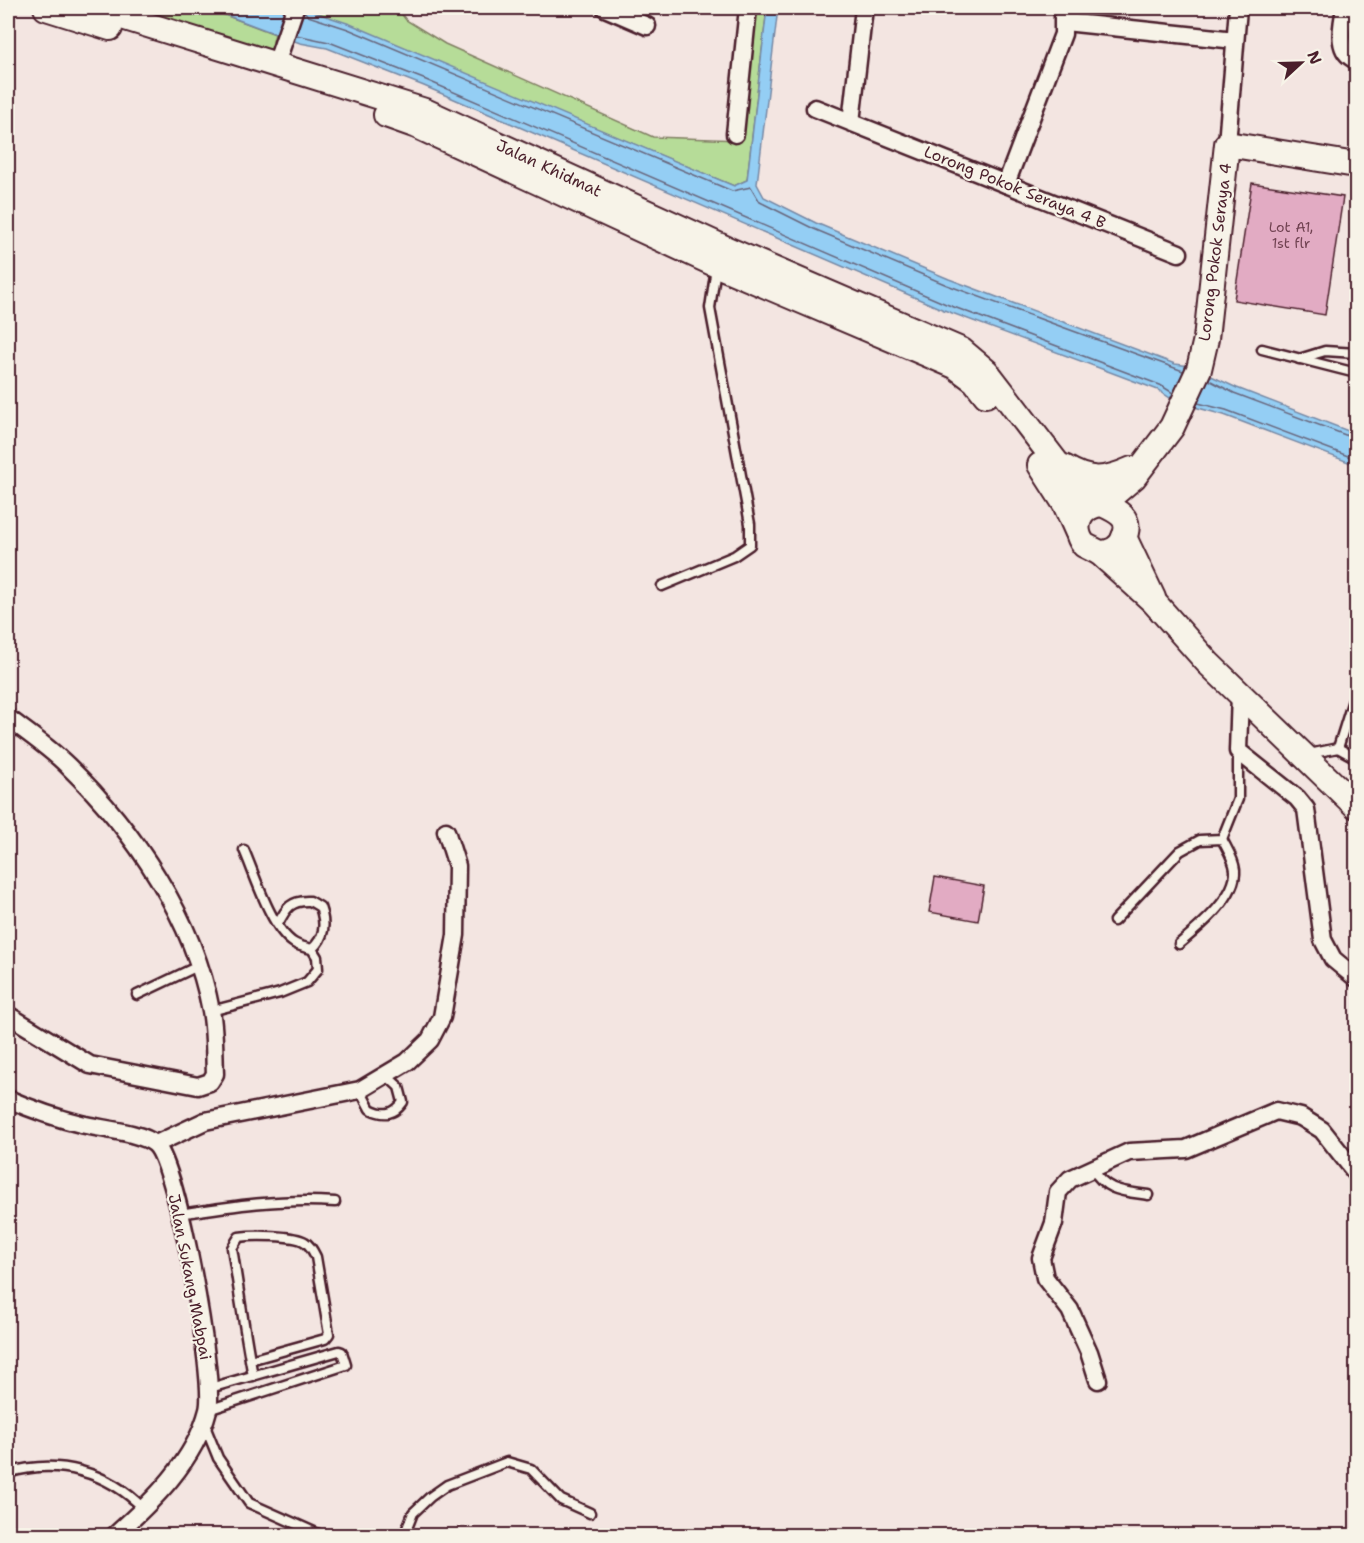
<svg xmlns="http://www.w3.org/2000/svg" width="1364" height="1543" viewBox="0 0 1364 1543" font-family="'Shantell Sans',sans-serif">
	<rect width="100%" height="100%" fill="#f3e5e1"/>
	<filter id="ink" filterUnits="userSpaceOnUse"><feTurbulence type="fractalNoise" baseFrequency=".0167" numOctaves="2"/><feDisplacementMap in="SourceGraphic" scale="12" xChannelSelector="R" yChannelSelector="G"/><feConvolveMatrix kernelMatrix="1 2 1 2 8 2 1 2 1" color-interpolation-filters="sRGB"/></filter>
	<g filter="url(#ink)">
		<g fill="#b6dc98" stroke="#807e62" stroke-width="1.5">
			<path d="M107 8H206L275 34 273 41 277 43 272 53Z"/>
			<path d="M307 8H397L406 20 445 44 653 137 741 140 755 8H767L747 180 734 186Z"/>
		</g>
		<path fill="#94cef4" stroke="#7688a4" stroke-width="1.5" d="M207 8H302L350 24 734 186 747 180 767 8H778L757 184 764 197 816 223 949 279 1175 364 1190 366 1237 388 1356 434V465L1224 415 1176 402 1158 390 944 310 424 86 327 48 300 43Z"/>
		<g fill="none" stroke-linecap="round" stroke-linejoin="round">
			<g stroke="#68657b" stroke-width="1.5">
				<path d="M304 11 308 16 348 29 732 191 751 187 760 202 814 229 947 285 1183 371"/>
				<path d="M296 35 329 42 426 80 946 304 1160 385 1173 393"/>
				<path d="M1209 380 1234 393 1356 439"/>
				<path d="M1198 403 1226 410 1356 459"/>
			</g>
		</g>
		<g fill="#e2abc3" stroke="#4a1f2b" stroke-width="1.5">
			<path d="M1252 183 1343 197 1325 315 1234 300Z"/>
			<path d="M935 877 984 886 978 921 929 912Z"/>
		</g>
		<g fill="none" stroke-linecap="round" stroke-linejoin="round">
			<defs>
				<g id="lane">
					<path d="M1262 349 1356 373"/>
					<path d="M1299 359 1325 351 1356 353"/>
					<path d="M662 586 734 556 750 545V524L710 308 716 268"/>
					<path d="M1338 748 1353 700"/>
					<path d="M1309 754 1338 748 1356 758"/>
					<path d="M1114 921 1180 851 1200 840 1222 839 1238 799V751"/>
					<path d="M278 924C286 908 291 900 310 901L320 907C326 924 325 937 312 949"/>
					<path d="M1179 944C1198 928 1237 897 1235 870 1234 859 1227 849 1222 839"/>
					<path d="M137 995 198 966"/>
					<path d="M211 1011 280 993 307 982 318 969 317 957 312 949C307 948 299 946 294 943 271 929 255 875 244 850"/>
					<path d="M360 1090 370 1109C384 1116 394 1115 403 1102L399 1087 387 1076"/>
					<path d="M1092 1168C1106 1192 1123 1191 1148 1195"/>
					<path d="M180 1214C231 1206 282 1198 335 1202"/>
					<path d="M250 1360 325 1339 329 1334 316 1257C313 1251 311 1246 305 1242 295 1235 252 1235 239 1237L232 1248C239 1291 245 1334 253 1376"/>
					<path d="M208 1410 346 1365 342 1352 339 1351 210 1388"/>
					<path d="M205 1426 218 1458 249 1503 323 1536"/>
					<path d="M8 1473C58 1458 107 1471 144 1509"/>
					<path d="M404 1536 413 1513 430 1497 447 1485 507 1462 531 1469 561 1500 590 1513"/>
				</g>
				<g id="street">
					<path d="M605 8 647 26"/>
					<path d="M1345 8C1342 26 1335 51 1356 60"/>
					<path d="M1065 22 1235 40"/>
					<path d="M276 64 295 8"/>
					<path d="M815 108 1179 253"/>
					<path d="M851 122 864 8"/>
					<path d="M735 134 748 8"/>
					<path d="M1227 144 1238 8"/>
					<path d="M1006 184 1063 34V8"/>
					<path d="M1240 694 1238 751 1297 798 1306 809 1323 940 1333 959 1356 978"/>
					<path d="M8 718C28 733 50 748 68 766 134 830 194 919 211 1011 215 1031 214 1054 215 1074L210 1082 198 1086 90 1065 8 1015"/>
					<path d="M8 1099C31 1109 56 1118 81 1124 100 1129 141 1132 155 1144 177 1163 216 1379 208 1410 195 1461 152 1502 114 1536"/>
					<path d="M156 1144 205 1121 360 1090 407 1062 430 1040 442 1017 456 935 457 866 446 831"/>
					<path d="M1098 1380 1089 1352 1070 1310 1045 1278 1041 1258 1054 1223 1058 1192 1070 1179 1129 1152 1186 1149 1276 1111 1301 1117 1322 1130 1356 1173"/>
				</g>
				<g id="secondary">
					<path d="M46 8 110 28"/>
					<path d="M93 8 425 111 729 250 961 350 987 372 1073 484C1079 490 1085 496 1092 499 1108 508 1135 513 1124 538 1120 548 1110 553 1100 553L1084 545C1070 527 1080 506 1102 504"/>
					<path d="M386 115 417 126 717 265 955 366 975 381 986 395"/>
					<path d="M1040 465 1065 504 1077 531"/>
					<path d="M1064 467C1090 483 1105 481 1132 469"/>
					<path d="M1102 504 1134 477 1172 427 1199 369 1206 339 1227 144 1356 165"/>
					<path d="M1124 537 1153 598"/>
					<path d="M1100 553 1153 601 1208 663 1356 806"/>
				</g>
			</defs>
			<use href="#lane" stroke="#4a1f2b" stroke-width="13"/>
			<use href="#street" stroke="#4a1f2b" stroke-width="21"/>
			<use href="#secondary" stroke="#4a1f2b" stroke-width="28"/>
			<use href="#lane" stroke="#f7f3e8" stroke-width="8"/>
			<use href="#street" stroke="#f7f3e8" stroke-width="16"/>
			<use href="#secondary" stroke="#f7f3e8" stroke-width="24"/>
		</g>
	</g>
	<g text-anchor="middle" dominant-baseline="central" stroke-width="4.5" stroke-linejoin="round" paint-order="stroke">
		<g font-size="14" fill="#704251">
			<text x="1291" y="227">Lot A1,<tspan x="1291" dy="16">1st flr</tspan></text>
		</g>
		<g font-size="16" fill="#4a1f2b" stroke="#f7f3e8">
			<text transform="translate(549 168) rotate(25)">Jalan Khidmat</text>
			<text transform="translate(1015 187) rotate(22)">Lorong Pokok Seraya 4 B</text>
			<text transform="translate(1215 252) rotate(-83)">Lorong Pokok Seraya 4</text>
			<text transform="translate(190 1277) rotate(79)">Jalan Sukang Mabpai</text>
		</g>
	</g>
	<rect width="1364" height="1543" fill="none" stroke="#f7f3e8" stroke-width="30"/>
	<rect x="15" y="15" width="1334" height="1513" fill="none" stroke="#4a1f2b" stroke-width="2" filter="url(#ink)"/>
	<g transform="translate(1301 63) rotate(68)" stroke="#f7f3e8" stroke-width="4.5" paint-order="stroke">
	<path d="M0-4.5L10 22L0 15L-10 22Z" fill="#4a1f2b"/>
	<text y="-9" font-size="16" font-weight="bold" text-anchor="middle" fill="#4a1f2b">N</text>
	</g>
</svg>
